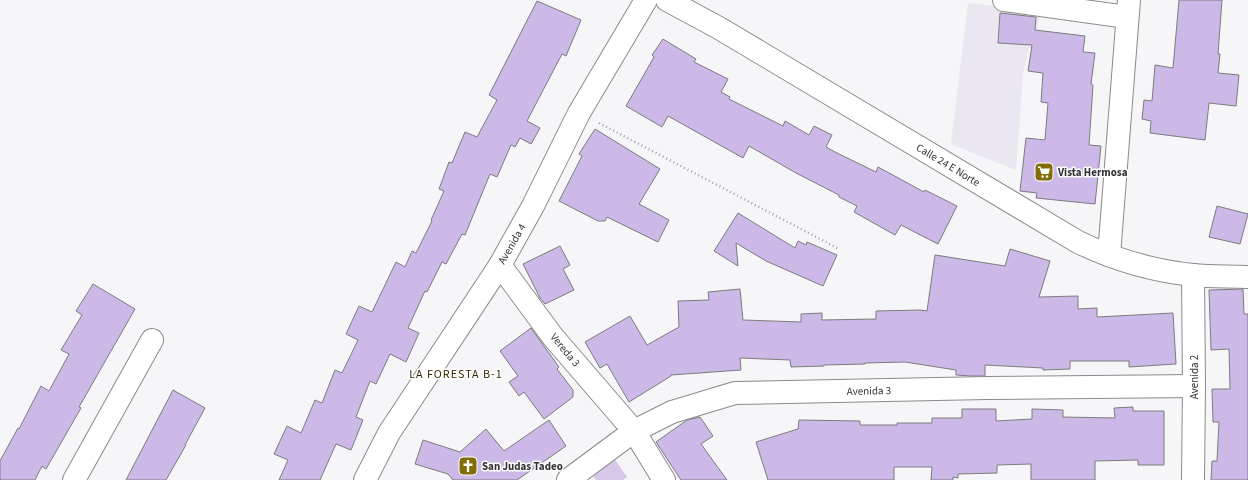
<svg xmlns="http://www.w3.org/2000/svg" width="1248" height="480" viewBox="0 0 1248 480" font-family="'Source Sans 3',sans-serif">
	<rect width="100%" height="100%" fill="#f6f5f8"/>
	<path fill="#ebe7f1" d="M968 3 1040 11 1035 48H1029L1023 75 1016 170 951 144Z"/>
	<path fill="#d6c9e8" d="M614 458 627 477 623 480H596L591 473Z"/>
	<g fill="#cdb9e7" stroke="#7c7b7d">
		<path d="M1179 0H1222L1218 54H1220L1218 73 1239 75 1236 106 1209 103 1205 140 1150 133 1151 121 1142 119 1144 100 1152 101 1155 65 1173 68Z"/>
		<path d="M537 1 581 20 566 56 562 54 527 121 540 128 531 144 520 138 515 147 511 145 497 177 490 174 465 235 462 234 446 264 442 262 427 292 425 291 408 328 419 333 406 362 390 354 376 384 370 381 356 417 363 420 351 450 336 444 320 480H279L288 460 274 454 287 426 301 433 315 400 322 403 335 370 342 373 358 340 346 334 359 306 372 312 396 262 405 267 412 251 416 253 432 221 431 220 444 191 439 189 449 162 452 163 465 132 477 137 497 100 489 95Z"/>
		<path d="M1000 13 1036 17 1035 30 1085 36 1083 52 1095 53 1091 84 1093 85 1089 145 1101 146 1095 204 1036 198 1037 193 1020 191 1026 138 1045 140 1048 103 1041 102 1043 73 1028 71 1032 45 998 43Z"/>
		<path d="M663 39 696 59 694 62 728 79 721 92 730 97 729 99 783 126 785 121 809 135 814 126 832 135 826 147 835 152 876 172 878 167 924 192 925 190 957 206 938 244 901 225 895 235 854 212 857 206 839 197V195L796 173 749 146 743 158 668 116 662 127 626 106 654 57 652 55Z"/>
		<path d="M595 129 660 169 639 204 669 220 658 242 607 217 605 221H598L559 201 582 156 579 154Z"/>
		<path d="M1217 206 1248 214 1240 244 1209 237Z"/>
		<path d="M738 213 795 248 798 241 806 245 807 242 837 255 823 286 766 261 736 243 738 266 714 251Z"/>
		<path d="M560 246 570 265 563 269 574 290 545 304 540 298 523 264Z"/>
		<path d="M1010 249 1050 261 1039 297 1078 296V309L1097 308V317L1173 313 1176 364 1129 367V361H1070V369L1043 370V368L985 365V376H971L956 375V370L905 362 865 363V364L824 365V366L791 367 790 360 740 358 741 370 671 375V376L629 402 607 364 600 368 585 342 630 316 647 345 679 327 678 301 709 300 708 292 740 289 743 320 801 322V314L822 313V320L876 319V311L920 310 927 311 935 255 1005 266Z"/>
		<path d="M93 284 135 309 79 407 81 408 46 469 42 466 35 480H0V461L18 428 19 429 41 386 49 391 69 354 61 350 82 315 76 311Z"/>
		<path d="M1243 289 1244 314H1248V480H1211L1212 461H1217L1219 422H1213L1212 389H1230L1229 349 1211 350 1209 290Z"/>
		<path d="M531 328 559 367 557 369 573 390V397L544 419 524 392 519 396 509 382 518 376 500 351Z"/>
		<path d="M173 390 205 408 185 445H186L166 480H126Z"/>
		<path d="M1133 407V411H1164V465H1138V460L1095 461V480H1031V464L997 465V473L958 474V478L953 477V480H931L932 467H894V480H768L756 442 798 429 799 420 860 421V425H897V423H932V418H962V409H996V421L1032 419V409L1063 410V417L1115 418 1114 408Z"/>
		<path d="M700 417 713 436 701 444 727 480H681L656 442 687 420Z"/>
		<path d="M549 420 566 446 517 480H453L448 474 415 464 423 440 460 452 486 429 504 451Z"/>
	</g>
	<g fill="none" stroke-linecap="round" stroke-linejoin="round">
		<defs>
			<g id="minor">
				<path d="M1004 0 1127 17"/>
				<path d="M1109 255 1129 0"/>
				<path d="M500 265 553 337 634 431 664 480"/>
				<path d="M1193 275 1194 386 1193 480"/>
				<path d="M74 480 152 340"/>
				<path d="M365 480 389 433 500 265 533 206 579 113 646 0"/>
				<path d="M568 480 634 431 672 412 735 393 987 388 1194 386"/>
			</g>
			<path id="major" d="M667 0 719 28 1078 242C1113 259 1154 271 1193 275 1211 277 1230 276 1248 277"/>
		</defs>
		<use href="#minor" stroke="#8b8a8c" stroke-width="24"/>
		<use href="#major" stroke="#8b8a8c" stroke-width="24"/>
		<path stroke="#a1a0a3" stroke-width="2.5" stroke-dasharray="1 3" stroke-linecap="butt" d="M599 123 839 249"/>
		<use href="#minor" stroke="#fff" stroke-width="22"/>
		<use href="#major" stroke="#fff" stroke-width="22"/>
	</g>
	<defs>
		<symbol id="supermarket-square" viewBox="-11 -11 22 22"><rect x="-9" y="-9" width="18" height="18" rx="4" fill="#836d08" stroke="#fff"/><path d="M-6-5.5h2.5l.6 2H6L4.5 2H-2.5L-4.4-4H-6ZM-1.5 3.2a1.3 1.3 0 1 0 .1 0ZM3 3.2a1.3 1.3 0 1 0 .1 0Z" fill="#fff"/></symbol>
		<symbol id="church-square" viewBox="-11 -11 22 22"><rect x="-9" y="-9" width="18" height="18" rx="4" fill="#836d08" stroke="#fff"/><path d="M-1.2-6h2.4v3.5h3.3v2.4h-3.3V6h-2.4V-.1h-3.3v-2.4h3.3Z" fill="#fff"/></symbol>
	</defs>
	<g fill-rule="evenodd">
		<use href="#supermarket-square" x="1033" y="161" width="22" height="22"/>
		<use href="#church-square" x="457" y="455" width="22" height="22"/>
	</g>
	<g text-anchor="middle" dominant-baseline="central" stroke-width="3" stroke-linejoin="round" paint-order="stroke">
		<g font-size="11" fill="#343335" stroke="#fff">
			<text transform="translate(948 165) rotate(31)">Calle 24 E Norte</text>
			<text transform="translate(512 244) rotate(-60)">Avenida 4</text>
			<text transform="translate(565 350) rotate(50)">Vereda 3</text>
			<text transform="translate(1194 377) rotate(-90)">Avenida 2</text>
			<text transform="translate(869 391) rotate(-1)">Avenida 3</text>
		</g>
		<g font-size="11" font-weight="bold" fill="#343335" stroke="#fff" text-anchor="start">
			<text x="1058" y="172">Vista Hermosa</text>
			<text x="482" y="466">San Judas Tadeo</text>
		</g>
		<g font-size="12" letter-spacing="1" fill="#362b00" stroke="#fff">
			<text x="456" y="374">LA FORESTA B-1</text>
		</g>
	</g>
</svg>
